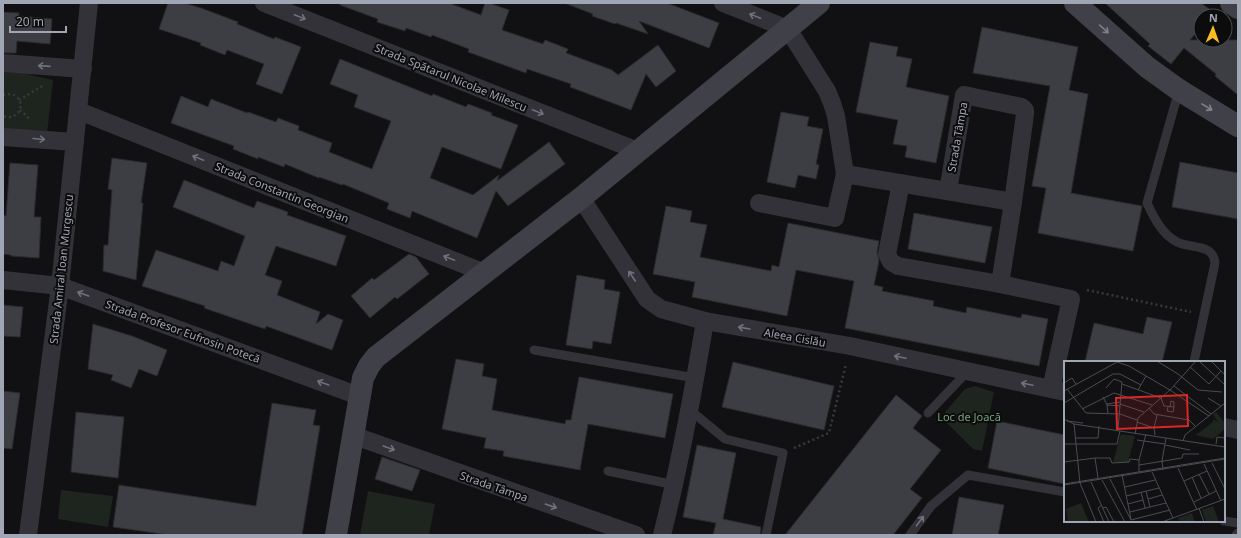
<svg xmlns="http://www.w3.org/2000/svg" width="1241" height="538" viewBox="0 0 1241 538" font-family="'Noto Sans',sans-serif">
	<rect width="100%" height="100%" fill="#111113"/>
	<g fill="#1d251e">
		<path d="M3 70H9L53 80 47 134 3 131Z"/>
		<path d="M975 386 994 392 982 451 973 449 941 417 965 389Z"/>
		<path d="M61 490 113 496 108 527 58 519Z"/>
		<path d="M368 491 435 504 429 535H360Z"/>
	</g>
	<g fill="#3d3e43" stroke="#2b2b2f">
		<path d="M168 3H184L201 8 238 22 237 24 274 39 275 37 301 47 282 94 256 84 264 64 227 50 225 55 200 45 201 43 159 29Z"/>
		<path d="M340 3H449L481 15 485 3H489L509 10 502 30 543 44 545 40 568 49 566 53 612 70 618 75 658 45 676 71 656 87 646 74 631 110 570 87 571 84 527 69 526 73 468 52 469 49 432 35 431 37 406 28 405 31 377 22 378 19 340 5Z"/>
		<path d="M567 3H667L719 23 709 48 639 21 648 34 616 23 615 24 592 16 593 14 567 4Z"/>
		<path d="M1105 3H1201L1213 12 1210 16H1201V27L1190 40H1238V95L1215 76 1216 74 1184 48 1171 64 1148 46 1150 44Z"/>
		<path d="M3 12 19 13V16L52 19 50 44 17 41 16 53H3Z"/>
		<path d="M982 27 1078 47 1069 90 1088 94 1071 193 1142 206V207L1133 251 1038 233 1046 188 1032 186 1050 86 973 73Z"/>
		<path d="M870 42 898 47 896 56 912 59 906 87 949 96 936 163 905 157 907 146 893 144 898 120 856 112Z"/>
		<path d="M340 59 432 96 433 94 466 107 468 104 492 113 491 115 518 125 501 169 442 147 430 178 473 195 499 175 497 181 549 142 565 164 508 206 496 191 477 238 412 211 410 218 387 209 389 203 343 184 342 185 319 177V178L285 164 284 167 258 157V159L233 149 234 146 171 123 181 96 208 107 211 99 247 113 248 112 276 122 278 118 299 126 298 130 332 143 329 152 372 169 391 121 354 107 358 95 330 84Z"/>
		<path d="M781 112 809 117 807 126 823 129 816 164 819 165 816 179 798 175 795 188 767 182Z"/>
		<path d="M112 158 147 163 141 203H143L136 280 103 271 104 245H108L112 190 108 189Z"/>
		<path d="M1180 162 1238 173V219L1172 207Z"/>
		<path d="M10 163 38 165 34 217H41L39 258 11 256V255L3 254V215L6 216Z"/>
		<path d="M184 180 254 208 257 201 288 212 287 215 346 236 336 266 276 246 265 275 282 281 277 295 320 312 316 324 328 314 343 320 332 350 266 326 265 329 204 308 205 306 142 286 156 250 218 271 221 261 234 266 245 236 173 207Z"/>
		<path d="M666 206 692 211 690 222 707 225 700 257 771 271 772 265 779 267 788 223 879 241 877 252 879 261 874 285 883 287 882 291 934 301 933 306 966 313 967 307 1021 318 1022 314 1048 319 1039 366 845 328 854 281 796 270 787 316 692 297 695 282 653 274Z"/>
		<path d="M914 213 992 227 985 263 908 249Z"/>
		<path d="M409 254 416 257 429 274 397 299 395 297 370 318 351 296 372 278 374 280Z"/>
		<path d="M577 275 605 280 604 289 620 292 611 344 593 341 592 349 566 345Z"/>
		<path d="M3 305 23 307 20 337 3 336Z"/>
		<path d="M1147 317 1172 322 1162 362H1085L1094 323 1143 334Z"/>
		<path d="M93 324 132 336 167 350 157 376 139 369 131 388 111 380 113 375 88 369Z"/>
		<path d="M456 359 484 364 482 376 497 379 492 410 565 424 566 420H571L579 377 673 394 665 438 588 424 580 470 503 456 504 451 484 448 486 438 442 429Z"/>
		<path d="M733 362 834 386 824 430 722 407Z"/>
		<path d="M3 391 20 393 12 449 3 448Z"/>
		<path d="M896 395 922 416 913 428 941 450 910 489 922 498 893 535H785Z"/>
		<path d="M272 403 316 410 313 425 320 426 302 535H169L113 527 119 485 256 506Z"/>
		<path d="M76 412 124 417 118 478 71 472Z"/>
		<path d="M997 421 1065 435V484L988 468Z"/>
		<path d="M697 445 736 453 723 519 761 527 760 535H713L716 523 683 517Z"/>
		<path d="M382 457 420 470 412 491 375 479Z"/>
		<path d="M959 497 1004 505 998 535H952Z"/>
	</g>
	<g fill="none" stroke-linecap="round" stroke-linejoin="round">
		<g stroke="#38393f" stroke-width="2.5" stroke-dasharray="2 3" stroke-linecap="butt">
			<path d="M3 95C28 89 25 123 3 116"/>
			<path d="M19 100 44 85"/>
			<path d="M20 110 31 120"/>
			<path d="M1087 290 1191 312"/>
			<path d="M794 448 829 433 846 364"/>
		</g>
		<g stroke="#323238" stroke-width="9">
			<path d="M1179 90 1147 203C1154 218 1162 234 1177 242 1191 249 1213 243 1215 263L1194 362"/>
			<path d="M534 350 695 378"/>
			<path d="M690 410 725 439 783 453 766 535"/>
			<path d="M928 413 968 371"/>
			<path d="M608 471 675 485"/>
			<path d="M1224 521 1238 523"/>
			<path d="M910 535 931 506 968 475 1065 492"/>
			<path d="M1236 535 1238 533"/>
		</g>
		<g stroke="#323238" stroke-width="18">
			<path d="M264 3 638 151"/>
			<path d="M723 3 788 29 827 91 832 103 836 116 845 174 1013 202 1025 114V110L1022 107 964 95 948 191"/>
			<path d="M3 63 83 69"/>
			<path d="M79 111 485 273"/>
			<path d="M3 137 75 142"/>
			<path d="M901 183 887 254 891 262 898 266 1000 284 1013 202"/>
			<path d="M581 198 647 299 661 309 705 321 850 346 1065 392"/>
			<path d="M759 203 835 218 845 174"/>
			<path d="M3 280 60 286 359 396"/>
			<path d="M1000 284 1071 299 1051 389"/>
			<path d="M1224 427 1238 430"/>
			<path d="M352 435 636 535"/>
			<path d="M28 535 60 286 89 3"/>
			<path d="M662 535C680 464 693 393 705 321"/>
		</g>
		<g stroke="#404148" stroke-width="22">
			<path d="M1075 3 1147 67 1179 90 1238 126"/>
			<path d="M1231 3 1238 8"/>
			<path d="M336 535 363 378 369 366 376 357 581 198 819 3"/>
		</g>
	</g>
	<defs><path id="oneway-shaft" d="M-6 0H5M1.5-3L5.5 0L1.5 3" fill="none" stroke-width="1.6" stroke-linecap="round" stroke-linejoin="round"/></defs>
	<g stroke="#6f727c">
		<use href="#oneway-shaft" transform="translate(755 16) rotate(-158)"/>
		<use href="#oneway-shaft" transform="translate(300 17) rotate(22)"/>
		<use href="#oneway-shaft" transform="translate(44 66) rotate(-176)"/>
		<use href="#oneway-shaft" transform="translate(538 112) rotate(22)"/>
		<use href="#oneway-shaft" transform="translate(39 139) rotate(5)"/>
		<use href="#oneway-shaft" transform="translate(198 158) rotate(-158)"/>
		<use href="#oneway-shaft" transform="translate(449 258) rotate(-158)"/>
		<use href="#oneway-shaft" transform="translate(632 276) rotate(-123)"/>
		<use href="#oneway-shaft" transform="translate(83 294) rotate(-160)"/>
		<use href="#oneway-shaft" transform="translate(744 328) rotate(-170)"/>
		<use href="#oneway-shaft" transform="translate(900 357) rotate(-168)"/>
		<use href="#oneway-shaft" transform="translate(323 383) rotate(-160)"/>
		<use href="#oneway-shaft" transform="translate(1027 384) rotate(-168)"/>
		<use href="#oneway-shaft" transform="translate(389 448) rotate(20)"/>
		<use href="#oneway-shaft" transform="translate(551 506) rotate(19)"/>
		<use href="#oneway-shaft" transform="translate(920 521) rotate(-53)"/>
	</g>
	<g stroke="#7f838e">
		<use href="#oneway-shaft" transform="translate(1104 29) rotate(42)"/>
		<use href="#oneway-shaft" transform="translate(1207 107) rotate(32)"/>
	</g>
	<g text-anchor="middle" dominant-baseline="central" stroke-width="4" stroke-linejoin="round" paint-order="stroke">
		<g font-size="11" fill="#a1a6b4" stroke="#0c0c0d">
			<text transform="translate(451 77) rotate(22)">Strada Spătarul Nicolae Milescu</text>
			<text transform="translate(957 137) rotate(-80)">Strada Tâmpa</text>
			<text transform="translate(282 192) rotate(22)">Strada Constantin Georgian</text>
			<text transform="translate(61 269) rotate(-84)">Strada Amiral Ioan Murgescu</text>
			<text transform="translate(183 331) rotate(20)">Strada Profesor Eufrosin Potecă</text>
			<text transform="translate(795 337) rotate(10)">Aleea Cislău</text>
			<text transform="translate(494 486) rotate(19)">Strada Tâmpa</text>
		</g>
		<g font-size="11" fill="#77a07c" stroke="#0c0c0d">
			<text x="969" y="416">Loc de Joacă</text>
		</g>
	</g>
	<g transform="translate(1064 361)">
		<rect width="161" height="161" fill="#111113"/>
		<path d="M152 51 161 62V68L149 78 132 74 149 61V58L154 61 149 53ZM57 73 71 75 64 101H49ZM17 142 25 161H0L4 158 2 148ZM149 145 155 161H142L138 149ZM128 152 131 161H116L114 157Z" fill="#1d251e"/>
		<path fill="none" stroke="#4b4d53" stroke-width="1" d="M93 0 114 13 134 29 158 31M135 0 161 24M147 0 161 14M126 6 145 23 157 10M0 22 8 17 12 23M58 23 97 37 100 45 110 46V41L107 40 106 46M110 25 147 53M42 27 50 18 58 21 54 68M3 28 22 52 56 53 73 59M74 29 82 15M106 29 145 55M0 30 53 1 65 5 106 29M39 36 43 44 44 52M144 37 157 45M0 42 49 13H56L77 24M43 43 56 41M56 43 80 51M43 44 56 45M104 46 103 50 109 51 110 46M85 47 90 53 125 59 132 66M18 48 50 32 88 44M0 58 10 63 161 86M3 60 19 62M73 61 90 67 91 74M10 63 16 122 32 161M90 67 93 54M71 73 74 57 106 29 132 0M11 77H34L35 65M73 79 101 83M119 80 121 74 161 42M0 83H53L56 70M152 83 153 76 161 77M101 84 126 89M31 97 34 117M0 101 31 97H46L48 102 65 101 66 98 75 99M148 102 161 128M140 103 157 140M75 104 118 97 119 93H135M114 107 133 149M99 109 98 100 102 77M75 111V99L82 73M88 111 109 157M135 113 145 133M58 114 67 158M128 116 137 137M46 118 67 159 106 149M38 119 61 161M120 120 143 110M27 121 45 161M0 123 161 97M0 124 161 98M61 126 91 119M82 130 86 146M77 131 81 147M62 135 95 127M84 138 98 134M130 141 152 130M64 143 79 139M38 144 34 147 40 161M39 147 42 146 50 161M135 147 140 161M66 151 102 142M98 161 161 138"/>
		<path fill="#d62828" fill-opacity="0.15" stroke="#d62828" stroke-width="2" d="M123 34 124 65 53 68 52 37Z"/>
		<rect width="161" height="161" fill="none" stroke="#a1a6b4" stroke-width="2"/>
	</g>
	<rect width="1241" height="538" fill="none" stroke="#a1a6b4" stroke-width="8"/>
	<g transform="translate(1213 28) rotate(2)"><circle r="19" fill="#0c0c0d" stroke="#484a50"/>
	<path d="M0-3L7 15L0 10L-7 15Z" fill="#fbbd20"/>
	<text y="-6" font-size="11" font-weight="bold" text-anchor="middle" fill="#a1a6b4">N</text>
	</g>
	<path d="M10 26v6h56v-6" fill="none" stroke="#a1a6b4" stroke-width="2"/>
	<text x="16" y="26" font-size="12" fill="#a1a6b4" stroke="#0c0c0d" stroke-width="3" paint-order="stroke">20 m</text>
</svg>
